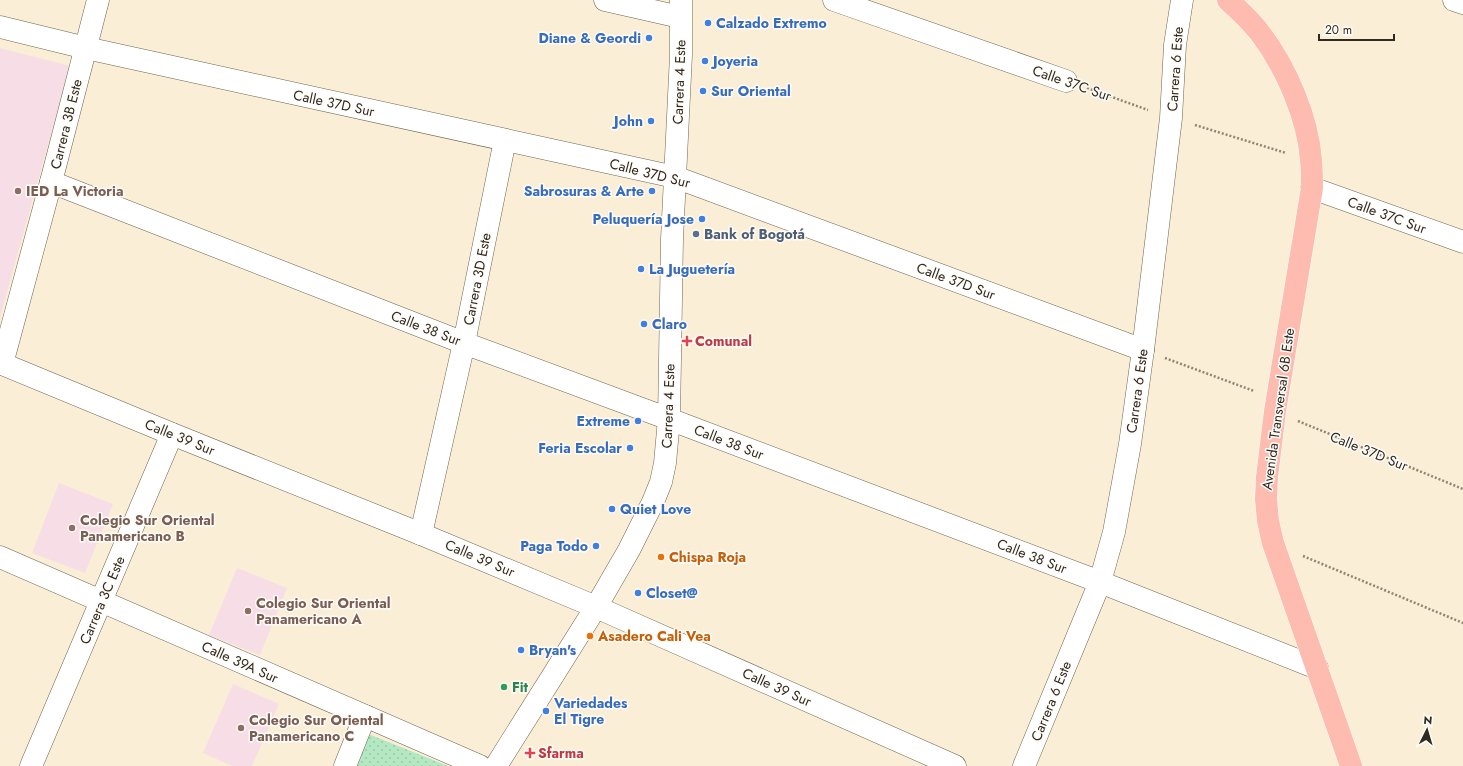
<svg xmlns="http://www.w3.org/2000/svg" width="1463" height="766" viewBox="0 0 1463 766" font-family="Jost,sans-serif">
	<defs>
		<pattern id="park-dots" width="8" height="8" patternUnits="userSpaceOnUse"><rect width="8" height="8" fill="#b3e8c3"/><path d="M2 2h.1M6 6h.1" fill="none" stroke="#9ac7a7" stroke-width="1.8" stroke-linecap="round"/></pattern>
	</defs>
	<rect width="100%" height="100%" fill="#faeed6"/>
	<g fill="#f7dee6">
		<path d="M0 48 70 66 0 317Z"/>
		<path d="M59 483 113 504 85 573 32 553Z"/>
		<path d="M237 568 287 588 260 655 209 635Z"/>
		<path d="M233 684 279 704 252 766H232L203 753Z"/>
	</g>
	<path fill="url(#park-dots)" d="M366 733 448 766H352Z"/>
	<g fill="none" stroke-linecap="round" stroke-linejoin="round">
		<defs>
			<g id="minor">
				<path d="M605 0 680 17"/>
				<path d="M834 0 1066 81"/>
				<path d="M1454 0 1463 3"/>
				<path d="M0 27 86 48 675 177 1143 350"/>
				<path d="M51 182 464 343 669 419 1100 582 1317 668"/>
				<path d="M1312 188 1463 242"/>
				<path d="M0 363 172 434 421 534 596 607 955 766"/>
				<path d="M2 364 51 182 98 0"/>
				<path d="M421 534 464 343 505 140"/>
				<path d="M0 557 480 766"/>
				<path d="M31 766 172 434"/>
				<path d="M345 766 365 716"/>
				<path d="M496 766 596 607 629 550 653 502 661 482 665 463 669 419 672 239 681 55V0"/>
				<path d="M1024 766 1100 582 1114 532 1130 444 1143 350 1171 118 1175 45 1182 0"/>
			</g>
			<path id="major" d="M1228 0C1239 10 1251 21 1260 33 1286 67 1308 118 1311 160 1312 169 1312 179 1312 188L1275 411 1267 477 1266 499 1268 521 1273 543 1351 766"/>
		</defs>
		<use href="#minor" stroke="#6e644f" stroke-width="23"/>
		<use href="#major" stroke="#fff" stroke-width="23"/>
		<g stroke="#8d8575" stroke-width="2.5" stroke-dasharray="2 2" stroke-linecap="butt">
			<path d="M1087 88 1148 110"/>
			<path d="M1195 125 1286 153"/>
			<path d="M1165 358 1254 391"/>
			<path d="M1298 421 1463 489"/>
			<path d="M1303 556 1463 623"/>
		</g>
		<use href="#minor" stroke="#fff" stroke-width="22"/>
		<use href="#major" stroke="#fdbcaf" stroke-width="22"/>
	</g>
	<g fill="#3f7fe0" stroke="#fffcf8" stroke-width="1.5">
		<circle cx="708" cy="23" r="4"/>
		<circle cx="649" cy="38" r="4"/>
		<circle cx="705" cy="61" r="4"/>
		<circle cx="703" cy="91" r="4"/>
		<circle cx="651" cy="121" r="4"/>
		<circle cx="652" cy="191" r="4"/>
		<circle cx="702" cy="219" r="4"/>
		<circle cx="641" cy="269" r="4"/>
		<circle cx="644" cy="324" r="4"/>
		<circle cx="638" cy="421" r="4"/>
		<circle cx="630" cy="448" r="4"/>
		<circle cx="612" cy="509" r="4"/>
		<circle cx="596" cy="546" r="4"/>
		<circle cx="638" cy="593" r="4"/>
		<circle cx="521" cy="650" r="4"/>
		<circle cx="546" cy="711" r="4"/>
	</g>
	<g fill="#8d6e63" stroke="#fffcf8" stroke-width="1.5">
		<circle cx="18" cy="191" r="4"/>
		<circle cx="72" cy="528" r="4"/>
		<circle cx="248" cy="611" r="4"/>
		<circle cx="241" cy="728" r="4"/>
	</g>
	<circle fill="#5c6f8a" stroke="#fffcf8" stroke-width="1.5" cx="696" cy="234" r="4"/>
	<g fill="#e0444e" stroke="#fffcf8" stroke-width="1.5">
		<path d="M685 335h4v4h4v4h-4v4h-4v-4h-4v-4h4z"/>
		<path d="M528 747h4v4h4v4h-4v4h-4v-4h-4v-4h4z"/>
	</g>
	<g fill="#e8710a" stroke="#fffcf8" stroke-width="1.5">
		<circle cx="661" cy="557" r="4"/>
		<circle cx="590" cy="636" r="4"/>
	</g>
	<circle fill="#2e9e5b" stroke="#fffcf8" stroke-width="1.5" cx="504" cy="687" r="4"/>
	<g text-anchor="middle" dominant-baseline="central" stroke-width="3" stroke-linejoin="round" paint-order="stroke">
		<g font-size="14" font-weight="bold" fill="#366cbe" stroke="#fffcf8" text-anchor="start">
			<text x="716" y="23">Calzado Extremo</text>
			<text x="641" y="38" text-anchor="end">Diane &amp; Geordi</text>
			<text x="713" y="61">Joyeria</text>
			<text x="711" y="91">Sur Oriental</text>
			<text x="643" y="121" text-anchor="end">John</text>
			<text x="644" y="191" text-anchor="end">Sabrosuras &amp; Arte</text>
			<text x="694" y="219" text-anchor="end">Peluquería Jose</text>
			<text x="649" y="269">La Juguetería</text>
			<text x="652" y="324">Claro</text>
			<text x="630" y="421" text-anchor="end">Extreme</text>
			<text x="622" y="448" text-anchor="end">Feria Escolar</text>
			<text x="620" y="509">Quiet Love</text>
			<text x="588" y="546" text-anchor="end">Paga Todo</text>
			<text x="646" y="593">Closet@</text>
			<text x="529" y="650">Bryan's</text>
			<text x="554" y="703">Variedades<tspan x="554" dy="16">El Tigre</tspan></text>
		</g>
		<g font-size="14" fill="#2f2a21" stroke="#fffcf8">
			<text transform="translate(1175 69) rotate(-86)">Carrera 6 Este</text>
			<text transform="translate(679 82) rotate(-88)">Carrera 4 Este</text>
			<text transform="translate(1072 83) rotate(19)">Calle 37C Sur</text>
			<text transform="translate(334 103) rotate(12)">Calle 37D Sur</text>
			<text transform="translate(66 124) rotate(-76)">Carrera 3B Este</text>
			<text transform="translate(650 173) rotate(14)">Calle 37D Sur</text>
			<text transform="translate(1387 215) rotate(20)">Calle 37C Sur</text>
			<text transform="translate(477 279) rotate(-79)">Carrera 3D Este</text>
			<text transform="translate(956 281) rotate(20)">Calle 37D Sur</text>
			<text transform="translate(426 328) rotate(21)">Calle 38 Sur</text>
			<text transform="translate(1137 391) rotate(-82)">Carrera 6 Este</text>
			<text transform="translate(668 406) rotate(-88)">Carrera 4 Este</text>
			<text transform="translate(1278 409) rotate(-82)">Avenida Transversal 6B Este</text>
			<text transform="translate(180 437) rotate(22)">Calle 39 Sur</text>
			<text transform="translate(729 442) rotate(21)">Calle 38 Sur</text>
			<text transform="translate(1369 451) rotate(22)">Calle 37D Sur</text>
			<text transform="translate(1032 556) rotate(21)">Calle 38 Sur</text>
			<text transform="translate(480 558) rotate(23)">Calle 39 Sur</text>
			<text transform="translate(102 600) rotate(-67)">Carrera 3C Este</text>
			<text transform="translate(240 662) rotate(24)">Calle 39A Sur</text>
			<text transform="translate(777 687) rotate(24)">Calle 39 Sur</text>
			<text transform="translate(1051 701) rotate(-68)">Carrera 6 Este</text>
		</g>
		<g font-size="14" font-weight="bold" fill="#785e54" stroke="#fffcf8" text-anchor="start">
			<text x="26" y="191">IED La Victoria</text>
			<text x="80" y="520">Colegio Sur Oriental<tspan x="80" dy="16">Panamericano B</tspan></text>
			<text x="256" y="603">Colegio Sur Oriental<tspan x="256" dy="16">Panamericano A</tspan></text>
			<text x="249" y="720">Colegio Sur Oriental<tspan x="249" dy="16">Panamericano C</tspan></text>
		</g>
		<g font-size="14" font-weight="bold" fill="#4e5e75" stroke="#fffcf8" text-anchor="start">
			<text x="704" y="234">Bank of Bogotá</text>
		</g>
		<g font-size="14" font-weight="bold" fill="#be3a42" stroke="#fffcf8" text-anchor="start">
			<text x="695" y="341">Comunal</text>
			<text x="538" y="753">Sfarma</text>
		</g>
		<g font-size="14" font-weight="bold" fill="#c56008" stroke="#fffcf8" text-anchor="start">
			<text x="669" y="557">Chispa Roja</text>
			<text x="598" y="636">Asadero Cali Vea</text>
		</g>
		<g font-size="14" font-weight="bold" fill="#27864d" stroke="#fffcf8" text-anchor="start">
			<text x="512" y="687">Fit</text>
		</g>
	</g>
	<g transform="translate(1427 730) rotate(5)" stroke="#fffcf8" stroke-width="3" paint-order="stroke">
	<path d="M0-3L7 15L0 10L-7 15Z" fill="#2f2a21"/>
	<text y="-6" font-size="11" font-weight="bold" text-anchor="middle" fill="#2f2a21">N</text>
	</g>
	<path d="M1319 34v6h75v-6" fill="none" stroke="#2f2a21" stroke-width="2"/>
	<text x="1325" y="34" font-size="12" fill="#2f2a21" stroke="#fffcf8" stroke-width="3" paint-order="stroke">20 m</text>
</svg>
